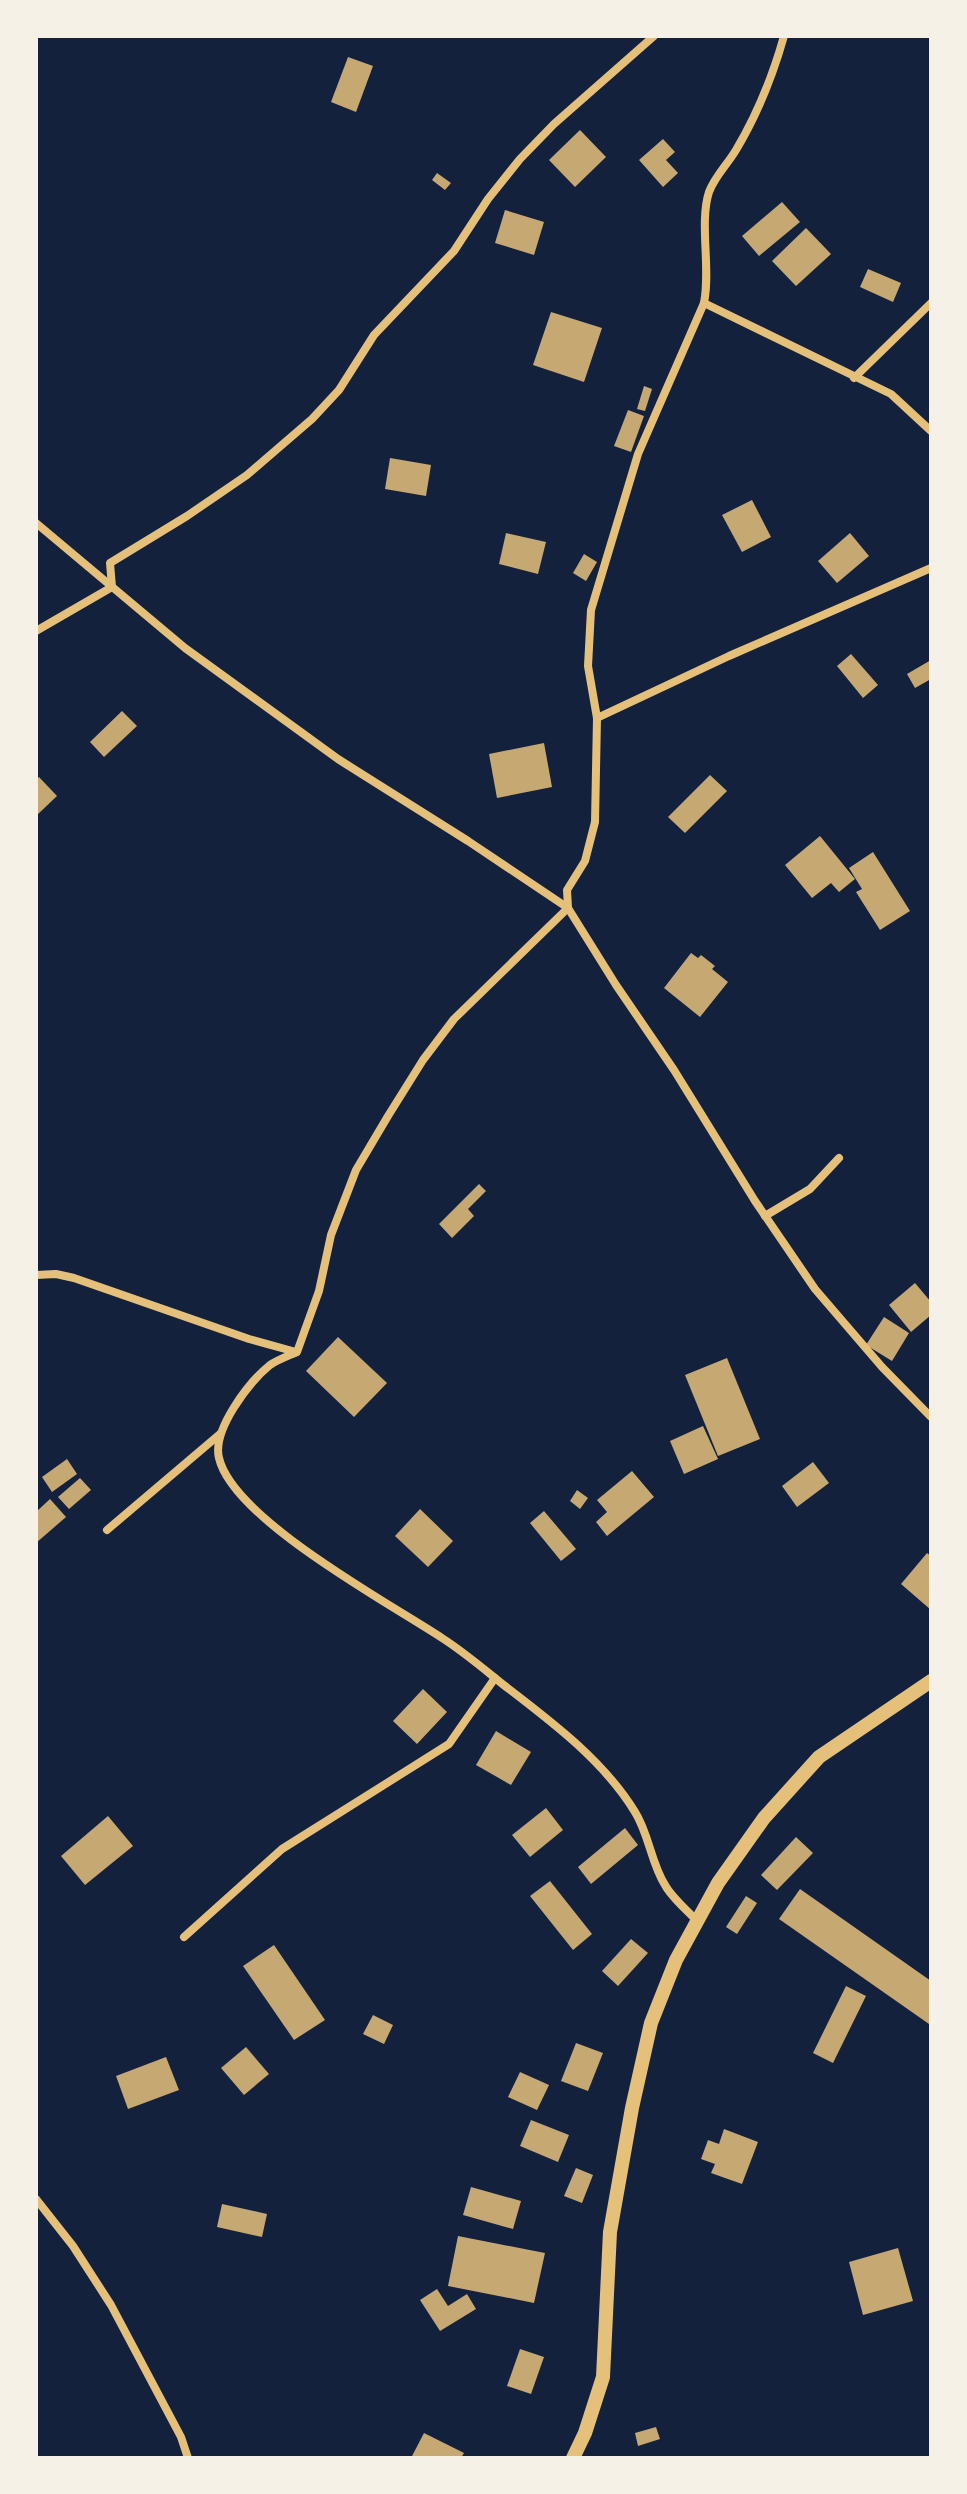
<svg xmlns="http://www.w3.org/2000/svg" width="967" height="2494" viewBox="0 0 967 2494" font-family="Manrope,sans-serif">
	<rect width="100%" height="100%" fill="#14213d"/>
	<g fill="#c6a872">
		<path d="M348 57 373 66 356 112 331 102Z"/>
		<path d="M580 130 606 157 575 187 549 160Z"/>
		<path d="M663 139 675 152 666 160 678 173 663 187 639 160Z"/>
		<path d="M437 173 451 183 445 190 432 180Z"/>
		<path d="M782 202 800 222 759 256 742 236Z"/>
		<path d="M505 210 544 222 534 255 495 243Z"/>
		<path d="M806 228 831 254 796 286 772 261Z"/>
		<path d="M868 269 901 283 893 302 860 287Z"/>
		<path d="M551 312 602 328 584 382 533 365Z"/>
		<path d="M644 386 652 389 645 411 637 409Z"/>
		<path d="M628 410 644 416 631 452 614 446Z"/>
		<path d="M390 458 431 465 426 496 385 489Z"/>
		<path d="M752 500 771 537 742 552 722 515Z"/>
		<path d="M506 533 546 542 538 574 499 564Z"/>
		<path d="M850 533 869 556 837 583 818 561Z"/>
		<path d="M584 554 597 562 586 581 573 573Z"/>
		<path d="M851 654 878 685 863 698 837 666Z"/>
		<path d="M931 660V679L915 688 907 674Z"/>
		<path d="M122 711 137 726 104 757 90 742Z"/>
		<path d="M544 743 552 787 497 798 489 754Z"/>
		<path d="M710 775 727 791 685 833 668 817Z"/>
		<path d="M39 777 57 796 36 816V779Z"/>
		<path d="M820 836 855 879 839 892 831 883 812 898 785 865Z"/>
		<path d="M873 852 910 911 880 930 856 892 862 889 849 868Z"/>
		<path d="M691 953 698 958 701 955 715 966 712 969 728 982 700 1017 664 988Z"/>
		<path d="M479 1184 486 1191 468 1209 474 1216 452 1238 439 1224Z"/>
		<path d="M915 1283 931 1302V1315L911 1332 889 1305Z"/>
		<path d="M884 1317 909 1333 892 1361 866 1345Z"/>
		<path d="M338 1337 387 1383 354 1417 306 1371Z"/>
		<path d="M727 1358 760 1439 718 1456 685 1375Z"/>
		<path d="M703 1426 718 1459 684 1474 670 1441Z"/>
		<path d="M67 1459 77 1474 52 1492 42 1477Z"/>
		<path d="M813 1462 829 1483 797 1507 782 1486Z"/>
		<path d="M632 1471 654 1497 607 1536 596 1522 607 1512 597 1500Z"/>
		<path d="M80 1478 91 1490 69 1509 58 1497Z"/>
		<path d="M577 1490 588 1498 580 1509 570 1501Z"/>
		<path d="M50 1499 66 1517 36 1543V1512Z"/>
		<path d="M420 1509 453 1541 428 1567 395 1536Z"/>
		<path d="M544 1511 576 1549 561 1561 530 1523Z"/>
		<path d="M927 1553 931 1556V1610L901 1584Z"/>
		<path d="M423 1689 447 1712 417 1744 393 1721Z"/>
		<path d="M496 1731 531 1752 511 1785 476 1765Z"/>
		<path d="M546 1808 563 1830 530 1857 512 1835Z"/>
		<path d="M108 1816 133 1846 85 1885 61 1856Z"/>
		<path d="M625 1828 638 1845 591 1884 578 1867Z"/>
		<path d="M796 1837 813 1853 777 1890 761 1875Z"/>
		<path d="M550 1881 592 1934 573 1950 530 1896Z"/>
		<path d="M800 1889 931 1981 929 2024 779 1919Z"/>
		<path d="M746 1896 757 1903 737 1934 726 1927Z"/>
		<path d="M631 1939 648 1953 618 1986 602 1971Z"/>
		<path d="M274 1945 325 2020 294 2040 243 1966Z"/>
		<path d="M846 1986 866 1996 833 2063 813 2053Z"/>
		<path d="M373 2015 393 2025 384 2044 363 2034Z"/>
		<path d="M576 2043 603 2053 588 2091 561 2081Z"/>
		<path d="M246 2047 269 2074 244 2095 221 2068Z"/>
		<path d="M166 2057 179 2090 128 2109 116 2076Z"/>
		<path d="M520 2072 549 2085 537 2110 508 2097Z"/>
		<path d="M531 2120 569 2135 558 2162 520 2146Z"/>
		<path d="M724 2129 758 2142 742 2184 711 2173 715 2164 701 2159 708 2140 719 2144Z"/>
		<path d="M576 2168 593 2175 582 2203 564 2196Z"/>
		<path d="M471 2187 521 2201 513 2229 463 2215Z"/>
		<path d="M222 2204 267 2214 262 2237 217 2227Z"/>
		<path d="M458 2236 545 2253 534 2303 448 2286Z"/>
		<path d="M898 2248 913 2301 863 2315 849 2262Z"/>
		<path d="M437 2289 448 2306 467 2294 476 2309 440 2331 420 2300Z"/>
		<path d="M520 2349 544 2357 531 2394 507 2386Z"/>
		<path d="M656 2427 660 2439 638 2446 635 2433Z"/>
		<path d="M424 2433 464 2453 461 2458H411Z"/>
	</g>
	<g fill="none" stroke-linecap="round" stroke-linejoin="round">
		<g stroke="#e5c07b" stroke-width="8">
			<path d="M704 303 891 394 931 431"/>
			<path d="M854 378 931 303"/>
			<path d="M36 523 185 648 338 759 468 841 568 908 616 985 674 1070 755 1201 815 1289 882 1367 931 1417"/>
			<path d="M36 631 112 587 110 563 187 516 247 475 312 419 339 390 374 335 454 251 488 199 520 159 554 124 654 36"/>
			<path d="M597 718 729 656 931 568"/>
			<path d="M765 1216 810 1189 839 1158"/>
			<path d="M36 1275 56 1274 74 1278 249 1339 296 1352"/>
			<path d="M107 1530 220 1434"/>
			<path d="M697 1921C687 1910 672 1898 665 1885 651 1863 649 1834 635 1812 604 1761 552 1722 505 1686 485 1670 464 1652 442 1638 389 1603 233 1519 219 1458 212 1430 249 1382 270 1365 277 1360 288 1356 297 1352L319 1291 331 1235 356 1170 388 1116 423 1060 454 1019 568 908 567 890 585 861 595 822 597 718 588 666 591 610 638 454 704 303C711 268 699 223 709 192 715 176 727 165 736 150 757 115 773 75 784 36"/>
			<path d="M184 1937 282 1849 449 1744 495 1678"/>
			<path d="M36 2199 73 2246 111 2305 181 2437 188 2458"/>
		</g>
		<path stroke="#e5c07b" stroke-width="14" d="M573 2458 585 2433 603 2377 610 2232 632 2108 651 2023 676 1960 718 1883 764 1818 819 1757 931 1681"/>
	</g>
	<rect width="967" height="2494" fill="none" stroke="#f6f1e7" stroke-width="76"/>
</svg>
